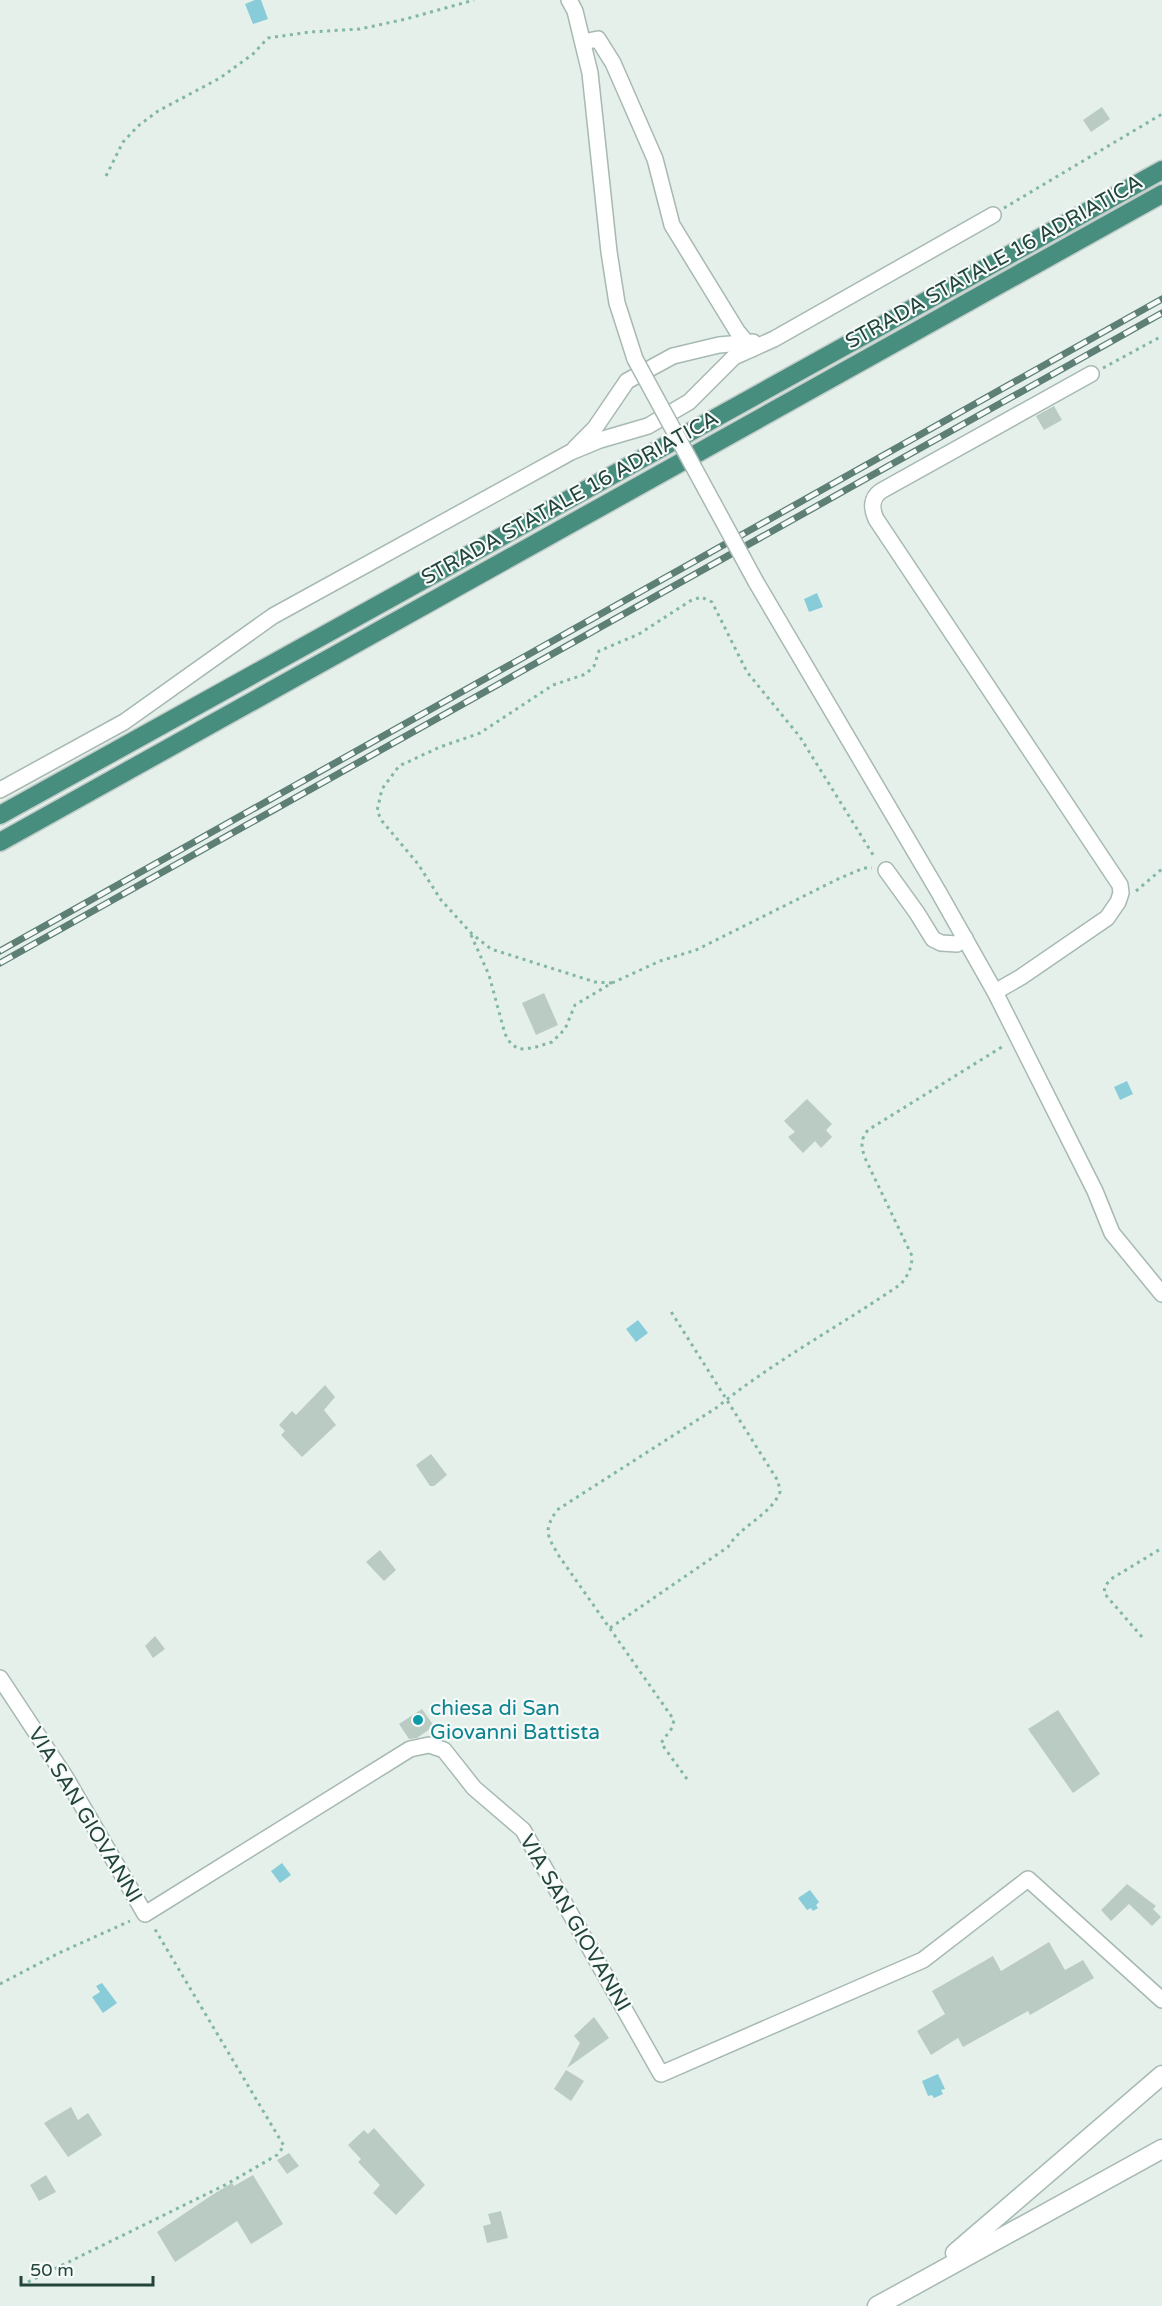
<svg xmlns="http://www.w3.org/2000/svg" width="1162" height="2306" viewBox="0 0 1162 2306" font-family="'Varela Round',sans-serif">
	<rect width="100%" height="100%" fill="#e5f0eb"/>
	<g fill="#88ccd9">
		<path d="M255 0H261L268 19 253 24 245 4Z"/>
		<path d="M817 593 823 607 809 612 804 599Z"/>
		<path d="M1127 1081 1133 1094 1120 1100 1114 1087Z"/>
		<path d="M638 1320 648 1333 636 1342 626 1329Z"/>
		<path d="M282 1863 291 1875 280 1883 271 1871Z"/>
		<path d="M810 1890 819 1902 816 1905 818 1908 813 1911 811 1908 807 1910 798 1898Z"/>
		<path d="M102 1983 117 2003 103 2013 92 1997 100 1992 96 1986Z"/>
		<path d="M938 2074 945 2089 941 2090 943 2094 934 2098 932 2095 928 2096 922 2081Z"/>
	</g>
	<g fill="#bacbc4">
		<path d="M1102 107 1110 119 1091 132 1083 120Z"/>
		<path d="M1054 406 1062 420 1044 430 1036 416Z"/>
		<path d="M544 993 558 1025 536 1035 522 1003Z"/>
		<path d="M807 1099 832 1124 826 1130 832 1137 821 1148 815 1141 803 1153 788 1137 795 1132 784 1121Z"/>
		<path d="M325 1385 335 1397 324 1410 336 1425 302 1457 281 1435 285 1431 279 1425 292 1411 296 1415Z"/>
		<path d="M431 1454 447 1475 434 1486H430L416 1465Z"/>
		<path d="M380 1550 396 1570 384 1581 366 1562Z"/>
		<path d="M155 1636 165 1649 153 1658 145 1646Z"/>
		<path d="M422 1709 434 1726 417 1738 409 1739 399 1724Z"/>
		<path d="M1058 1710 1100 1774 1073 1793 1028 1729Z"/>
		<path d="M1127 1884 1156 1906 1153 1909 1161 1917 1152 1926 1129 1904 1111 1921 1101 1910Z"/>
		<path d="M1049 1942 1065 1970 1083 1960 1094 1978 1030 2015 1028 2011 963 2047 958 2038 931 2055 917 2031 945 2014 932 1991 993 1956 1001 1971Z"/>
		<path d="M594 2017 609 2038 567 2068 580 2043 574 2036Z"/>
		<path d="M566 2070 584 2081 571 2101 554 2089Z"/>
		<path d="M71 2107 78 2120 88 2113 102 2135 68 2157 44 2123Z"/>
		<path d="M374 2128 425 2185 396 2215 373 2193 380 2185 358 2162 361 2159 348 2145 364 2130 368 2134Z"/>
		<path d="M289 2153 299 2166 287 2174 277 2160Z"/>
		<path d="M46 2175 56 2192 39 2201 30 2185Z"/>
		<path d="M253 2175 283 2224 251 2244 237 2221 175 2262 157 2232 212 2195 232 2183 234 2186Z"/>
		<path d="M501 2211 508 2238 487 2243 483 2226 491 2224 488 2214Z"/>
	</g>
	<g fill="none" stroke-linecap="round" stroke-linejoin="round">
		<defs>
			<g id="minor">
				<path d="M569 0 575 11 590 73 609 252 617 303 635 359"/>
				<path d="M583 42 598 39 613 63 655 159 672 225 737 331 752 349"/>
				<path d="M575 448 595 428 627 381 673 356 719 345 753 342"/>
				<path d="M756 582 938 891 995 992 1095 1191 1112 1233 1162 1294"/>
				<path d="M0 790 124 722 273 616 571 452 600 440 648 426 689 402 734 357 774 339 993 215"/>
				<path d="M886 870 917 913 933 939 941 943 957 944 965 938"/>
				<path d="M995 992 1021 977 1107 918 1118 902 1121 893 1120 885 876 519C871 508 871 498 881 491L1091 374"/>
				<path d="M0 1678 66 1778 145 1914 410 1749 429 1745 444 1750 474 1788 523 1830 661 2074 923 1960 1028 1879 1162 2000"/>
			</g>
			<g id="tertiary">
				<path d="M955 2253 1162 2075"/>
				<path d="M877 2306 1162 2149"/>
			</g>
			<g id="trunk">
				<path d="M0 815 1162 170"/>
				<path d="M0 842 1162 194"/>
			</g>
		</defs>
		<use href="#minor" stroke="#a7b9b3" stroke-width="18"/>
		<use href="#tertiary" stroke="#a7b9b3" stroke-width="21"/>
		<use href="#trunk" stroke="#c1cbc8" stroke-width="21"/>
		<g stroke="#82b6a7" stroke-width="3" stroke-dasharray="3 4.5" stroke-linecap="butt">
			<path d="M106 176 123 142 138 126 158 111 220 78 253 54 268 38 310 32 360 29 406 19 474 0"/>
			<path d="M1004 208 1162 114"/>
			<path d="M1103 368 1162 336"/>
			<path d="M1136 891 1162 869"/>
			<path d="M471 935 489 975 505 1034 511 1044 519 1049 533 1048 552 1042 565 1029 575 1005 612 983 660 961 696 950 838 879 864 868H872"/>
			<path d="M612 983 595 982 491 949 472 934 441 900 418 864 382 821 377 811 382 789 399 766 440 747 480 733 553 685 586 674 594 666 599 651 639 634 690 601 701 597 712 602 747 672 800 737 875 858"/>
			<path d="M610 1628 728 1547C741 1525 771 1515 780 1492L778 1481 670 1310"/>
			<path d="M1142 1637 1104 1593 1105 1586 1111 1579 1162 1548"/>
			<path d="M687 1779 661 1743 672 1728 674 1720 559 1556C547 1535 543 1531 557 1510L716 1408C774 1361 840 1326 901 1284 908 1275 912 1268 912 1256L865 1158C861 1146 860 1140 868 1130L1005 1045"/>
			<path d="M0 1984 59 1953 130 1921"/>
			<path d="M28 2282 227 2184 277 2155 284 2146 153 1926"/>
		</g>
		<use href="#minor" stroke="#fff" stroke-width="15"/>
		<use href="#tertiary" stroke="#fff" stroke-width="18"/>
		<use href="#trunk" stroke="#488e7f" stroke-width="18"/>
		<defs>
			<g id="rail">
				<path d="M0 951 1162 299"/>
				<path d="M0 963 1162 313"/>
			</g>
		</defs>
		<use href="#rail" stroke="#5d7f76" stroke-width="7"/>
		<use href="#rail" stroke="#f6fbf9" stroke-width="4.5" stroke-dasharray="14" stroke-linecap="butt"/>
		<defs>
			<path id="minor-bridge" d="M635 359 756 582"/>
		</defs>
		<use href="#minor-bridge" stroke="#a7b9b3" stroke-width="18" stroke-linecap="butt"/>
		<use href="#minor-bridge" stroke="#fff" stroke-width="15"/>
	</g>
	<circle fill="#0f9aa8" stroke="#f6fbf9" stroke-width="2" cx="418" cy="1720" r="6"/>
	<g text-anchor="middle" dominant-baseline="central" stroke-width="4.5" stroke-linejoin="round" paint-order="stroke">
		<g font-size="21" fill="#22443b" stroke="#f6fbf9">
			<text transform="translate(994 262) rotate(-29)">STRADA STATALE 16 ADRIATICA</text>
			<text transform="translate(570 498) rotate(-29)">STRADA STATALE 16 ADRIATICA</text>
			<text transform="translate(85 1815) rotate(59)">VIA SAN GIOVANNI</text>
			<text transform="translate(575 1923) rotate(60)">VIA SAN GIOVANNI</text>
		</g>
		<g font-size="21" fill="#0d838f" stroke="#f6fbf9" text-anchor="start">
			<text x="430" y="1708">chiesa di San<tspan x="430" dy="24">Giovanni Battista</tspan></text>
		</g>
	</g>
	<path d="M21 2276v9h132v-9" fill="none" stroke="#22443b" stroke-width="3"/>
	<text x="30" y="2276" font-size="18" fill="#22443b" stroke="#f6fbf9" stroke-width="4.5" paint-order="stroke">50 m</text>
</svg>
